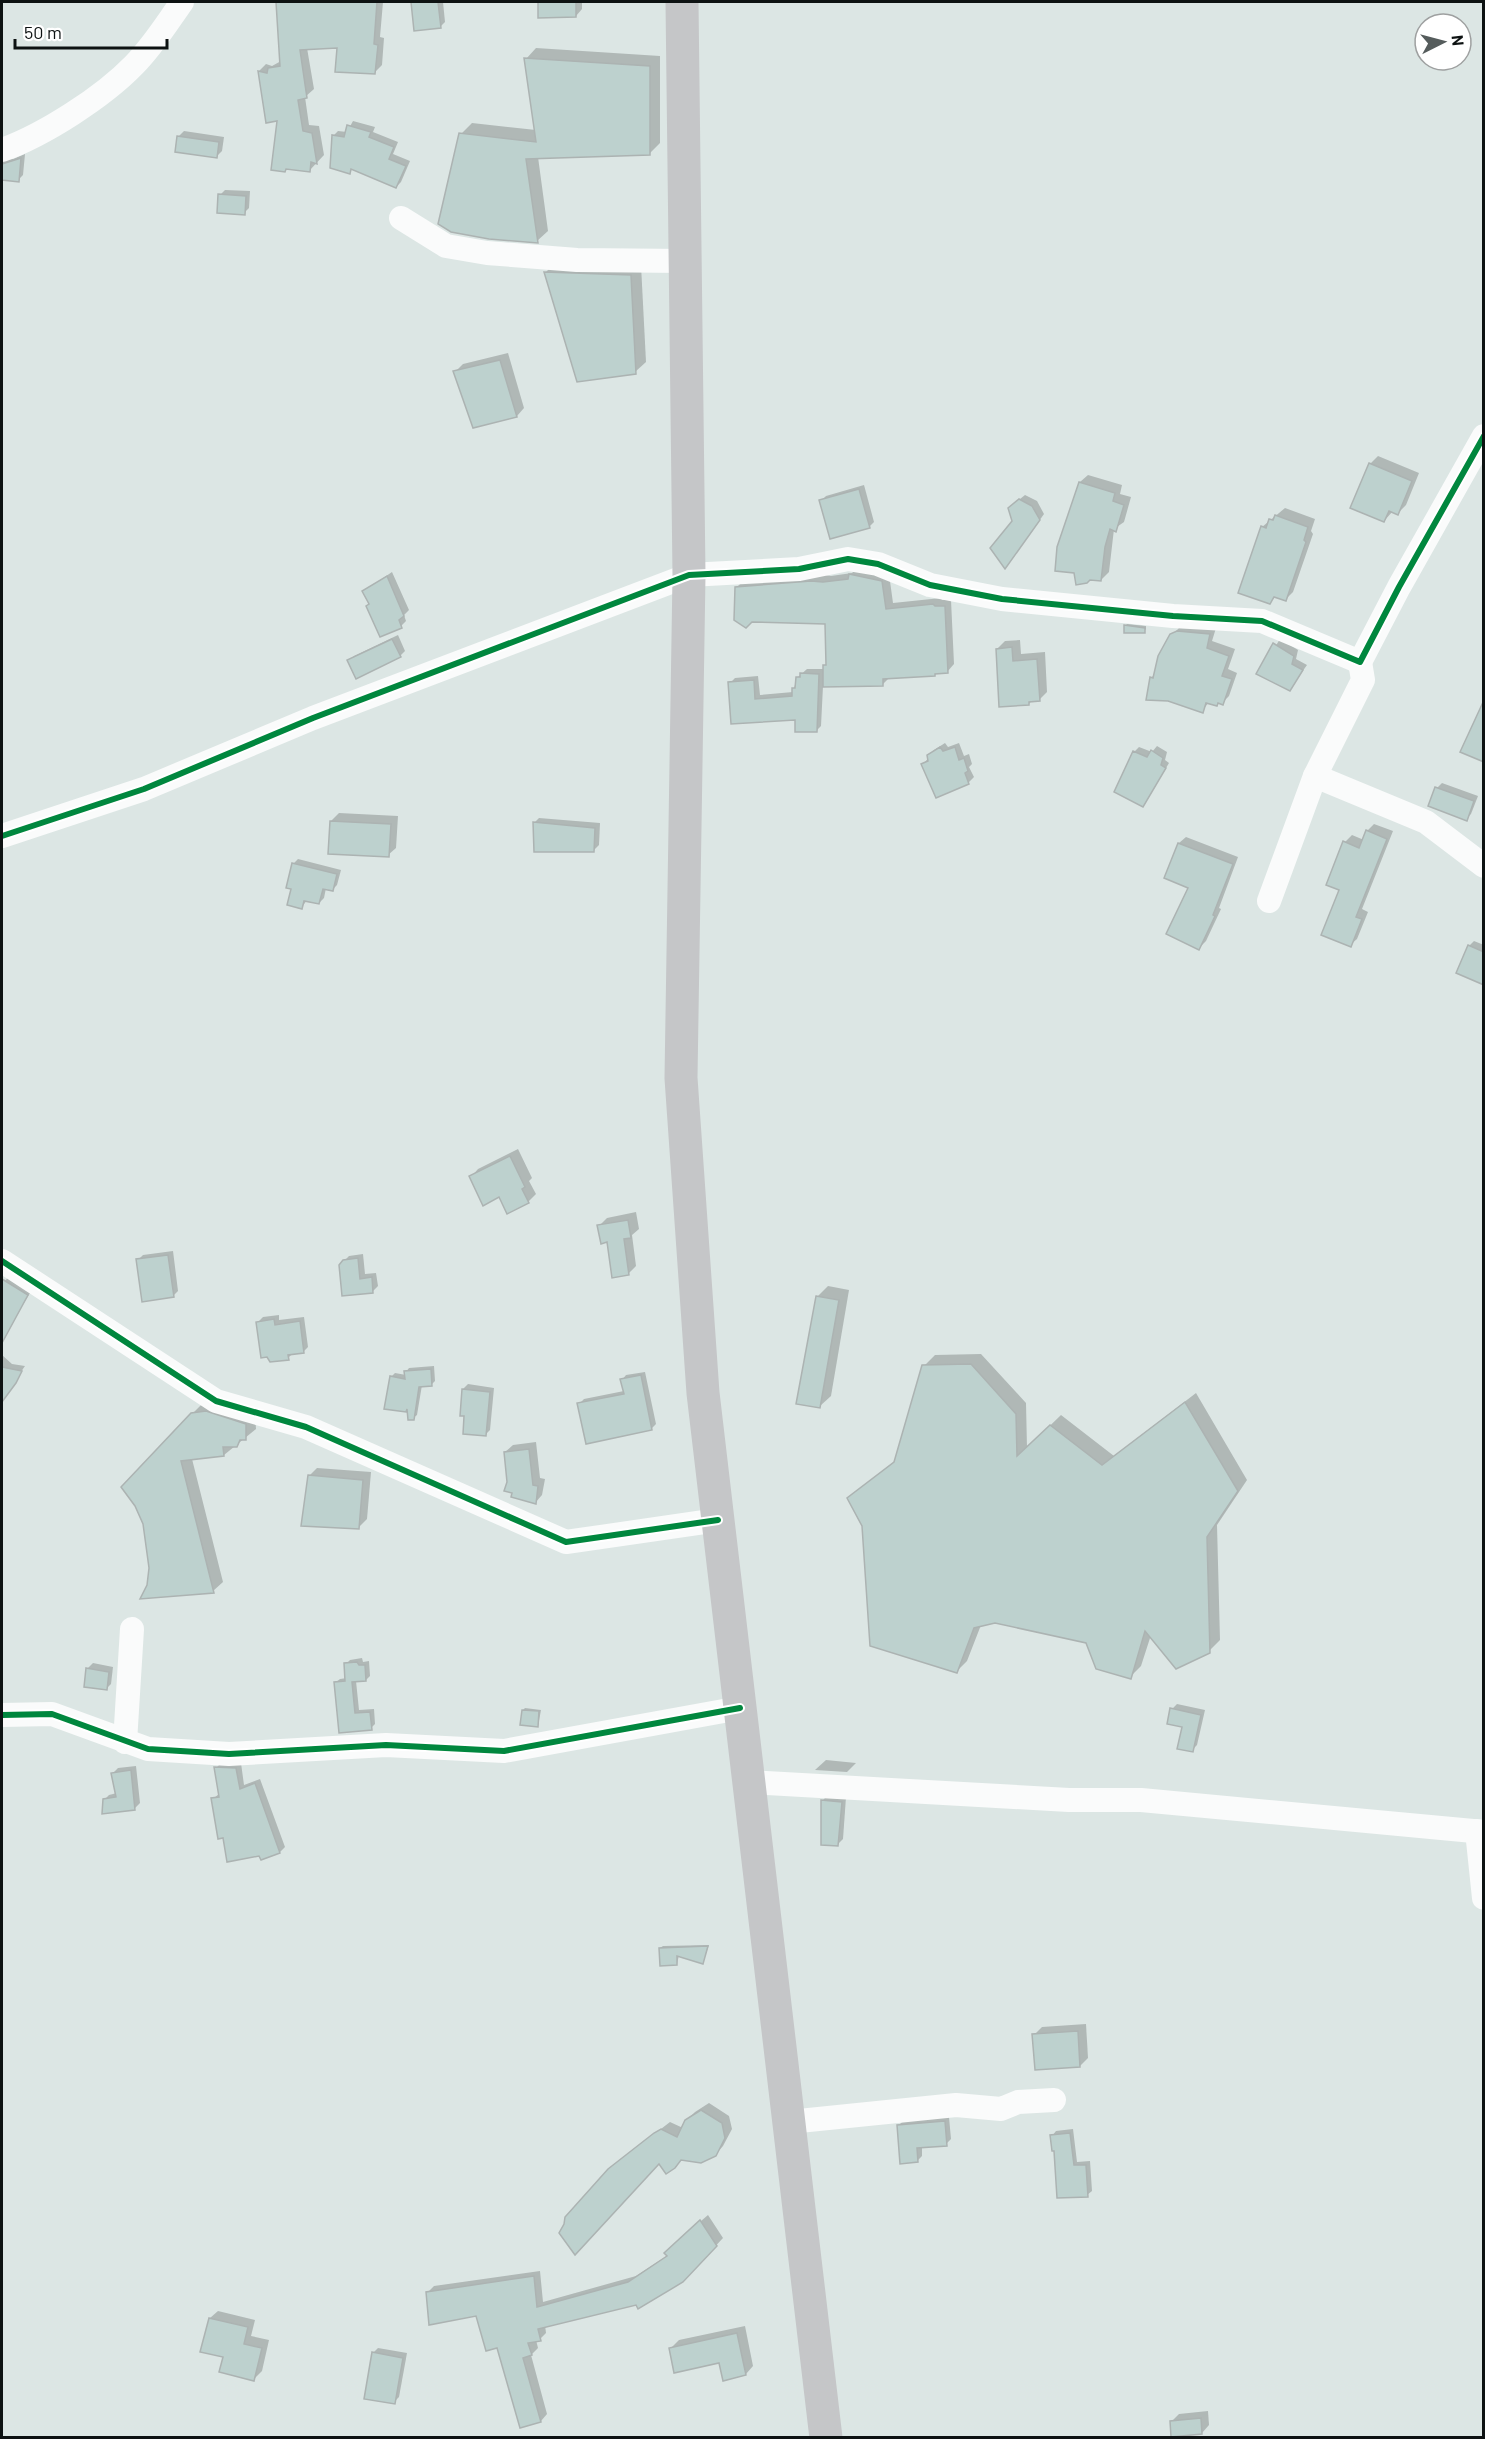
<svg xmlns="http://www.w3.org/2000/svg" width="1485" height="2439" viewBox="0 0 1485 2439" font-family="Barlow,sans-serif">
	<rect width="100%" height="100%" fill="#dce6e4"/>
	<g fill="#0003">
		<path d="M277 2H383L380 37 384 38 382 65 375 72 338 46 307 48 314 89 305 97 309 125 319 126 324 155 309 171 288 168 285 170 279 119 259 71 266 64 272 66 281 61Z"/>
		<path d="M412 2H443L445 22 440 27 415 30Z"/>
		<path d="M539 2H582V9L576 16H539Z"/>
		<path d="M536 48 660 56V143L649 154 538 157 548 231 537 241 461 134 472 123 536 130 526 59Z"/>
		<path d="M353 121 375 127 373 132 398 142 393 154 410 161 401 182 396 187 353 168 349 172 333 136 338 131 347 132Z"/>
		<path d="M184 131 224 137 222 151 217 156 179 136Z"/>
		<path d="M25 154 23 175 18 180 2 178V158L13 159Z"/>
		<path d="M225 190 250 191 249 208 244 213 220 195Z"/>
		<path d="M556 262 641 265 646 362 635 372 546 272Z"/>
		<path d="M508 353 524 408 517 416 455 372 463 364Z"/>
		<path d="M1378 456 1419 473 1406 505 1398 513 1393 511 1384 521 1370 464Z"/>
		<path d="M1088 475 1122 485 1120 494 1131 497 1124 522 1114 529 1109 572 1101 580 1075 571 1080 482Z"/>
		<path d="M864 485 874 522 869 527 821 501 826 496Z"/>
		<path d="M1025 495 1037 501 1044 514 1010 562 1014 504Z"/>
		<path d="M1285 508 1315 519 1311 531 1313 534 1293 592 1285 600 1276 596 1270 602 1262 527Z"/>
		<path d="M858 567 889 574 893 603 941 598 942 600H951L954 664 947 672H938L935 675 889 678 882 685 823 686 821 726 816 731 797 718 733 723 730 683 735 678 758 676 760 695 793 692 797 678 807 669H824L828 662 826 622 737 587 744 580 819 574 831 576 852 573Z"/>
		<path d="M392 572 409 610 404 615 406 621 401 626 381 635 371 604 364 591Z"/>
		<path d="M1127 624 1146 626V629L1144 631 1125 626Z"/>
		<path d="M1179 628H1216L1212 641 1235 649 1228 669 1237 673 1229 696 1222 703 1219 702 1216 705 1209 702 1202 711 1151 678 1155 674 1172 635Z"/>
		<path d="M398 635 405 651 400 656 349 661 354 656Z"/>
		<path d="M1280 639 1298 650 1296 659 1307 665 1290 689 1258 674Z"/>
		<path d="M1020 640 1021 654 1045 652 1047 692 1039 700H1032L1029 704 997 649 1005 641Z"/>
		<path d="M945 743 948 747 959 743 964 756 969 754 972 764 969 767 974 777 969 782 937 796 923 765 934 750Z"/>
		<path d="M1157 746 1167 752 1165 760 1169 763 1143 806 1134 752 1139 747 1152 752Z"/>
		<path d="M1442 783 1478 796 1471 814 1466 819 1430 805 1437 788Z"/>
		<path d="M339 813 398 816 396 848 388 855 331 821Z"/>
		<path d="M539 818 600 823 599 845 594 850 534 823Z"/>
		<path d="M1374 824 1393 831 1362 909 1368 912 1357 939 1350 945 1341 889 1345 842 1352 835 1364 840 1367 831Z"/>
		<path d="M1186 837 1238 857 1219 908 1221 909 1206 941 1199 948 1190 887 1166 878 1179 843Z"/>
		<path d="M298 859 341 870 337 885 332 890 326 888 324 898 319 903 307 900 302 907 293 888V864Z"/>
		<path d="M1474 941 1484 945V984L1469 946Z"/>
		<path d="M518 1149 532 1178 529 1181 536 1194 528 1202 500 1195 471 1177 478 1169Z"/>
		<path d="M636 1212 639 1229 632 1235 636 1266 628 1274 599 1226 607 1218Z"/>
		<path d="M173 1251 178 1291 173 1296 138 1260 143 1255Z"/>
		<path d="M363 1254 365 1274 376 1273 378 1286 373 1291 344 1294V1261L349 1256Z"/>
		<path d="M9 1276 32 1290 11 1323 2 1317V1285Z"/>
		<path d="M828 1286 849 1290 831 1396 820 1406 817 1297Z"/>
		<path d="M279 1315V1320L304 1317 308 1347 303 1352 293 1353 288 1358 258 1322 263 1317Z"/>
		<path d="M981 1354 1026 1403 1027 1448 1061 1415 1114 1456 1196 1393 1247 1480 1217 1525 1220 1640 1209 1651 1151 1635 1141 1666 1130 1677 1087 1642 995 1621 981 1625 967 1661 957 1671 863 1526 849 1498 896 1460 924 1366 935 1355Z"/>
		<path d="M2 1355 12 1364 25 1366 5 1395 2 1392Z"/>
		<path d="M434 1366 435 1381 431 1385H422L417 1415 413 1418 391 1377 395 1373 406 1375V1372L409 1368Z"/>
		<path d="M645 1372 656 1424 651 1429 579 1404 584 1399 624 1391 622 1380 626 1375Z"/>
		<path d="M468 1384 494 1388 490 1430 485 1435 463 1389Z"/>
		<path d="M202 1404 255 1415 256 1429 224 1455 192 1459 223 1582 213 1591 148 1586 150 1568 145 1524 192 1414Z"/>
		<path d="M536 1442 540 1478 545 1479 542 1495 535 1503 508 1482 505 1452 513 1445Z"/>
		<path d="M317 1468 371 1472 367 1519 359 1527 309 1476Z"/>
		<path d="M362 1658 363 1662 369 1661 370 1676 366 1680 356 1681 359 1710 374 1709 375 1724 371 1728 340 1731 335 1683 340 1679 347 1678 346 1664 350 1660Z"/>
		<path d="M93 1663 113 1667 111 1684 106 1689 88 1668Z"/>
		<path d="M1177 1704 1205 1710 1197 1745 1192 1750 1184 1726 1172 1709Z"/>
		<path d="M525 1708 541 1710 538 1726 523 1710Z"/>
		<path d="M826 1760 856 1763 847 1772 815 1770Z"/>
		<path d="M221 1763H241L244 1785 260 1779 285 1847 280 1852 262 1858 260 1854 224 1836 213 1799 220 1793 216 1768Z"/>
		<path d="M136 1766 140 1803 135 1808 104 1800 109 1795 117 1793 113 1773 118 1768Z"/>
		<path d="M827 1796 846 1797 843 1839 838 1844 822 1801Z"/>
		<path d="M709 1945 703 1962 679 1955 677 1964 660 1948 663 1946Z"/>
		<path d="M1086 2024 1088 2058 1080 2066 1034 2035 1042 2027Z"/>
		<path d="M709 2103 729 2116 732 2129 723 2146 715 2155 682 2159 674 2167 659 2162H618L670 2122 683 2128 687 2120 695 2112Z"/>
		<path d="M949 2117 951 2139 946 2144 922 2146V2156L917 2161 898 2126 903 2121Z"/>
		<path d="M1073 2129 1077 2162 1090 2161 1092 2191 1087 2195 1056 2150 1052 2136 1056 2131Z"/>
		<path d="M708 2215 723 2238 683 2281 636 2303 545 2325 546 2333 540 2339 536 2340 538 2348 531 2355 547 2414 541 2421 477 2314 427 2293 434 2286 540 2271 543 2302 636 2276 668 2255 672 2246Z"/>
		<path d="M218 2311 255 2320 251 2336 269 2340 262 2371 254 2379 224 2356 210 2318Z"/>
		<path d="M745 2326 753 2366 746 2374 720 2361 671 2348 679 2340Z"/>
		<path d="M378 2348 407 2353 399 2397 394 2402 373 2353Z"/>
		<path d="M1208 2411 1209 2425 1202 2433 1171 2422 1179 2414Z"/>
		<path d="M625 2436V2438H607Z"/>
	</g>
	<g fill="#bdd1ce" stroke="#acb3b2" stroke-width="1.5">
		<path d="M276 2H377L374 44 378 45 375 74 335 72 337 48 300 50 307 98 298 100 303 131 312 133 317 164 311 162 310 172 286 169 285 172 271 170 277 121 266 123 258 71 267 73 268 68 280 66Z"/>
		<path d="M411 2H438L441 28 414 31Z"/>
		<path d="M538 2H576V17L538 18Z"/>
		<path d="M524 58 650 66V155L526 159 538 243 489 239 451 232 438 224 459 133 536 142Z"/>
		<path d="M347 125 371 132 369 137 394 147 389 159 406 166 396 188 351 169 350 174 330 168 332 135 344 137Z"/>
		<path d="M177 136 219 142 217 158 175 152Z"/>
		<path d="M21 158 19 182 2 180V164Z"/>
		<path d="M218 194 246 196 245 215 217 213Z"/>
		<path d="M544 272 631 275 636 374 577 382Z"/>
		<path d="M500 360 517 417 473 428 453 371Z"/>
		<path d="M1369 463 1412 481 1398 515 1389 511 1384 522 1350 508Z"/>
		<path d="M1079 482 1115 493 1113 501 1124 505 1116 532 1110 529 1105 547 1101 581 1090 580 1087 583 1076 585 1074 573 1055 571 1057 547Z"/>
		<path d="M859 489 870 528 830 539 819 500Z"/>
		<path d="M1019 499 1032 506 1040 520 1005 569 990 548 1012 521 1008 508Z"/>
		<path d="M1275 515 1308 527 1304 540 1306 542 1286 601 1274 597 1270 604 1238 593 1261 526 1266 528 1269 519 1273 520Z"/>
		<path d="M849 574 882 581 886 609 933 604 935 606H945L948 673 935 674V676L883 679V686L823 687V665H826L825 624 752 622 746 628 734 620 735 587 811 581 823 582 848 579Z"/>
		<path d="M387 576 404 616 399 620 402 628 380 637 366 606 369 604 362 591Z"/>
		<path d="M1124 625 1145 628V633H1124Z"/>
		<path d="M1177 631 1210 634 1207 648 1229 656 1222 676 1232 679 1223 705 1218 703 1217 706 1206 703 1203 713 1168 701 1146 700 1150 677 1153 678 1158 656 1170 634Z"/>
		<path d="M392 639 401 657 356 679 347 660Z"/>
		<path d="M1273 643 1294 656 1292 664 1303 670 1290 691 1256 674Z"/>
		<path d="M1012 647 1013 661 1037 659 1040 701 1029 702V705L999 707 996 649Z"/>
		<path d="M800 673 819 674 817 732H795V720L731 724 728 682 754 680 755 699 792 696V688H795L796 677H800Z"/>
		<path d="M1484 700V762L1460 752Z"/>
		<path d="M940 747 943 751 955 747 959 760 964 758 968 771 965 773 969 784 936 798 921 764 928 761 927 755Z"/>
		<path d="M1151 750 1163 758 1161 765 1166 768 1143 807 1114 792 1133 751 1147 757Z"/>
		<path d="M1435 787 1474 801 1467 821 1428 806Z"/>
		<path d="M330 821 391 824 389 857 328 854Z"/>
		<path d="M533 822 595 828 594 852H534Z"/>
		<path d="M1366 830 1387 839 1356 917 1362 919 1351 947 1321 935 1339 890 1326 885 1343 841 1359 848Z"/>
		<path d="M1178 843 1233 864 1213 915 1215 916 1199 950 1166 934 1188 888 1164 878Z"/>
		<path d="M292 863 337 874 333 891 323 889 319 904 304 901 302 909 287 905 291 889 286 888Z"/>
		<path d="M1468 945 1484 952V985L1456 973Z"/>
		<path d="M510 1156 525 1187 522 1189 529 1203 507 1214 499 1197 483 1206 469 1176Z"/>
		<path d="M628 1220 631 1238 624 1239 629 1275 612 1278 607 1242 601 1244 597 1225Z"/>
		<path d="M168 1255 174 1297 142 1302 136 1259Z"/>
		<path d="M358 1258 360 1279 372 1277 373 1293 342 1296 339 1265 343 1260Z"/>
		<path d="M2 1279 28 1295 2 1343Z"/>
		<path d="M816 1296 839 1300 820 1408 796 1404Z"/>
		<path d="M274 1319 275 1325 300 1321 304 1353 288 1355 289 1360 270 1362 267 1357 261 1358 256 1322Z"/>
		<path d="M971 1364 1016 1414 1017 1456 1050 1425 1102 1465 1185 1402 1238 1491 1207 1537 1210 1653 1176 1669 1145 1631 1131 1679 1096 1669 1086 1643 995 1623 974 1628 957 1673 870 1646 862 1526 847 1498 894 1462 922 1365Z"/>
		<path d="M2 1367 22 1371 16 1383 2 1402Z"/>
		<path d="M431 1369 432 1386 419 1387 414 1420H408L407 1409 406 1412 384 1409 390 1376 405 1379 404 1371Z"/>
		<path d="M641 1375 652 1430 586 1444 577 1403 624 1394 620 1379Z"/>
		<path d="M462 1389 490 1392 486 1436 463 1434 464 1416H460Z"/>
		<path d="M206 1411 246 1424V1440H240L237 1447H223L224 1456 181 1461 214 1593 140 1599 147 1585 149 1568 143 1524 135 1506 121 1487 191 1413Z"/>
		<path d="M529 1449 533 1485 538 1486 536 1504 511 1497 512 1493 504 1491 507 1482 504 1452Z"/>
		<path d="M308 1475 363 1480 359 1529 301 1526Z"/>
		<path d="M357 1662 359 1665H365L366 1681 352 1682 355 1713 370 1712 372 1730 339 1733 334 1682 345 1681 344 1663Z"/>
		<path d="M86 1668 109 1672 107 1690 84 1687Z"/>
		<path d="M1170 1708 1201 1715 1193 1752 1177 1749 1182 1727 1167 1724Z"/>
		<path d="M522 1710 539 1711 538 1727 520 1725Z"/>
		<path d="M214 1767 236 1768 240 1789 255 1783 280 1853 261 1860 259 1856 227 1862 223 1838 218 1839 211 1798 219 1797Z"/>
		<path d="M131 1770 135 1810 102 1814 103 1799 116 1797 111 1773Z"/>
		<path d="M821 1800 842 1802 838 1846 821 1845Z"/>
		<path d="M708 1946 703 1964 677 1956V1965L660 1966 659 1948Z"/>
		<path d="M1078 2031 1080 2067 1035 2070 1032 2034Z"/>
		<path d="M701 2110 722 2123 725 2138 716 2156 701 2163 681 2160 675 2168 666 2174 659 2164 575 2255 559 2233 564 2224 565 2217 608 2169 654 2133 661 2129 677 2137 685 2120Z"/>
		<path d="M945 2121 947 2146 917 2148 918 2162 900 2164 897 2125Z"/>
		<path d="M1070 2133 1074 2165H1086L1088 2197 1057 2198 1054 2151H1052L1050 2135Z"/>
		<path d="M700 2220 717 2246 683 2282 638 2309 636 2305 538 2329 541 2341 528 2343 532 2355 523 2358 541 2422 520 2428 497 2348 486 2351 476 2316 429 2325 426 2292 534 2276 537 2307 628 2282 667 2256 664 2253Z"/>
		<path d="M209 2318 248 2327 244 2344 262 2348 254 2381 219 2372 223 2357 200 2352Z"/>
		<path d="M737 2333 746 2375 723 2381 719 2363 674 2373 669 2348Z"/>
		<path d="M372 2352 403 2358 395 2404 364 2399Z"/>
		<path d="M1201 2418 1202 2434 1171 2437 1170 2421Z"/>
	</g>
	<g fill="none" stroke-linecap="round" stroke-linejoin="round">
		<g stroke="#fafbfb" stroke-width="24">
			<path d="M2 150C44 135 103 97 134 65 153 46 167 23 182 2"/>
			<path d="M401 218 446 246 487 253 577 260 686 261"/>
			<path d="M1315 776 1426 822 1484 866"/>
			<path d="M2 836 144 789 313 718 689 575 799 569 848 559 878 564 930 585 1002 599 1173 616 1262 621 1360 662 1399 587 1484 436"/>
			<path d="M1269 901 1315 776 1363 680 1360 662"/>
			<path d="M2 1261 216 1401 306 1427 566 1542 718 1520"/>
			<path d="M2 1715 52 1714 148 1749 229 1754 386 1745 504 1751 740 1708"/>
			<path d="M125 1742 132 1629"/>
			<path d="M749 1782 1069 1800H1141L1484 1832"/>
			<path d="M1477 1831 1484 1898"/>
			<path d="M789 2122 956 2105 1001 2109 1018 2102 1054 2100"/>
		</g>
		<path stroke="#c5c6c8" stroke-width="33" d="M682 2 689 575 681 1078 703 1393 826 2438"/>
		<defs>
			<g id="cycleway">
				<path d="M2 836 144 789 313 718 689 575 799 569 848 559 878 564 930 585 1002 599 1173 616 1262 621 1360 662 1399 587 1484 436"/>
				<path d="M2 1261 216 1401 306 1427 566 1542 718 1520"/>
				<path d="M2 1715 52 1714 148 1749 229 1754 386 1745 504 1751 740 1708"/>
			</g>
		</defs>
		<use href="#cycleway" stroke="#fff" stroke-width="10"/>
		<use href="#cycleway" stroke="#00873e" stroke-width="6"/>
	</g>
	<rect width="1485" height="2439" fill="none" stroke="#0d1212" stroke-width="6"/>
	<g transform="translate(1443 42) rotate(84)"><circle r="28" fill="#ffffff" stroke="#9ea0a0" stroke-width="1.5"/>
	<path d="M0-4.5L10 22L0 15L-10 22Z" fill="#555c5c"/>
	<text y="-9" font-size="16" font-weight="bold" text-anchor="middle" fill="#0d1212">N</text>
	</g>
	<path d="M15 39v9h152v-9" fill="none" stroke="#0d1212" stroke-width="3"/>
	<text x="24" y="39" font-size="18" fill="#0d1212" stroke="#ffffff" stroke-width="4.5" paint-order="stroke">50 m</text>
</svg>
